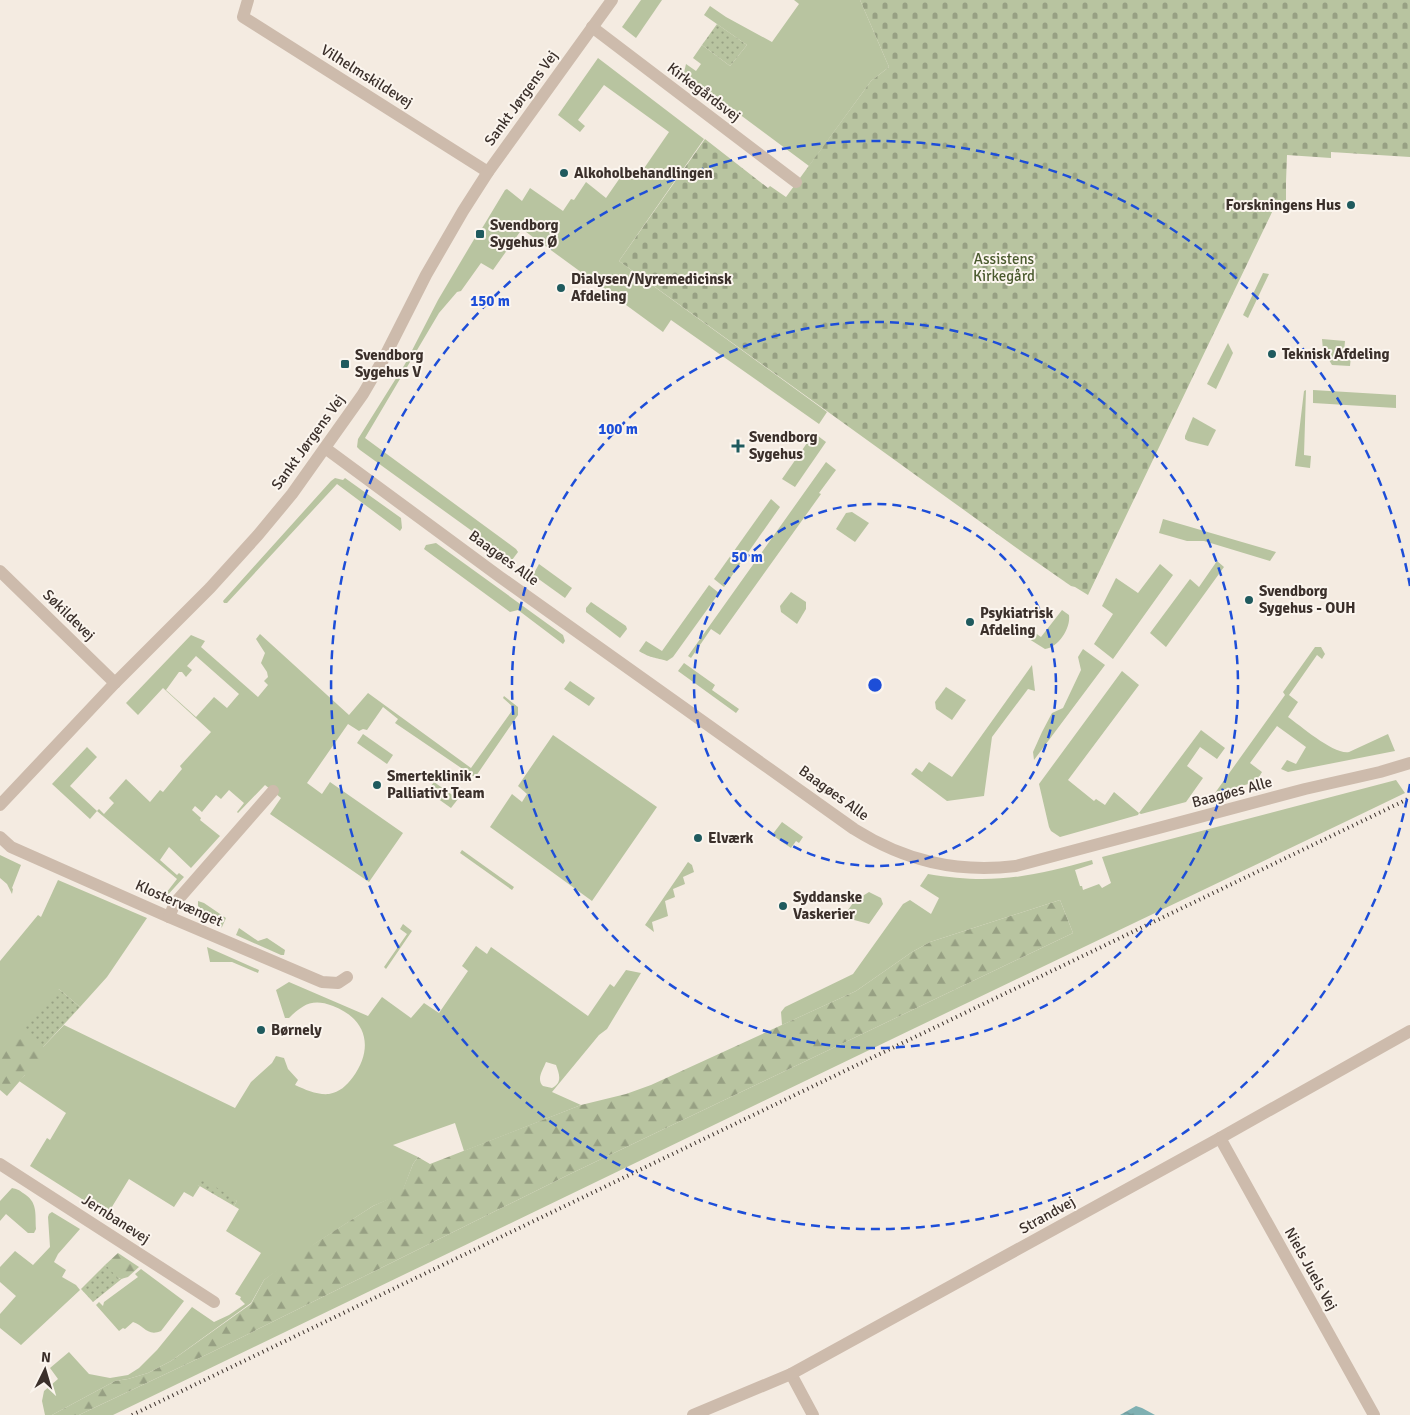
<svg xmlns="http://www.w3.org/2000/svg" width="1410" height="1415" viewBox="0 0 1410 1415" font-family="Signika,sans-serif">
	<defs>
		<pattern id="forest-firs" width="22" height="20" patternUnits="userSpaceOnUse" patternTransform="scale(1.25)"><rect width="22" height="20" fill="#b8c4a0"/><path d="M5 1l3.5 6h-7zM16 11l3.5 6h-7z" fill="#97a083"/></pattern>
		<pattern id="cemetery-stones" width="16" height="16" patternUnits="userSpaceOnUse" patternTransform="scale(1.25)"><rect width="16" height="16" fill="#b8c4a0"/><path d="M2 7V4a2 2 0 0 1 4 0v3zM10 15v-3a2 2 0 0 1 4 0v3z" fill="#97a083"/></pattern>
		<pattern id="garden-dots" width="8" height="8" patternUnits="userSpaceOnUse" patternTransform="scale(1.25)"><rect width="8" height="8" fill="#b8c4a0"/><path d="M2 2h.1M6 6h.1" fill="none" stroke="#97a083" stroke-width="1.8" stroke-linecap="round"/></pattern>
		<pattern id="water-ripples" width="26" height="14" patternUnits="userSpaceOnUse" patternTransform="scale(1.25)"><rect width="26" height="14" fill="#7fb0b2"/><path d="M2 4q2-2 4 0t4 0M15 11q2-2 4 0t4 0" fill="none" stroke="#699091"/></pattern>
	</defs>
	<rect width="100%" height="100%" fill="#f4ebe1"/>
	<g fill="#b8c4a0" fill-rule="evenodd">
		<path d="M641 0H662L636 38 622 27Z"/>
		<path d="M794 0H860L889 67 871 81 809 166 684 73 686 64 696 71 701 64 693 58 702 45 730 66 747 45 704 15 710 6 726 17 772 42 799 4Z"/>
		<path d="M598 58 704 139 619 261 827 412 819 424 671 320 663 332 522 229 493 270 481 263 461 291 457 292 439 313 365 438 516 549 518 552 512 560 360 450 357 447 358 439 405 364 438 300 476 236 480 239 484 232 481 230 505 190 507 189 522 201 530 188 563 211 571 199 574 200 586 182 606 198 624 172 636 180 669 132 604 85 578 120 585 126 580 132 558 115Z"/>
		<path d="M1263 273 1269 274 1248 318 1243 315Z"/>
		<path d="M1322 339 1345 341 1344 352 1351 356 1350 366 1332 365 1323 350Z"/>
		<path d="M1228 343 1233 353 1216 389 1207 384Z"/>
		<path d="M1306 390 1304 455 1311 456 1310 468 1295 466 1304 391Z"/>
		<path d="M1313 390 1396 395V408L1313 403Z"/>
		<path d="M1193 417 1216 430 1208 446 1188 441 1185 439V436Z"/>
		<path d="M814 433 826 442 795 487 782 479Z"/>
		<path d="M826 462 836 470 819 493 821 494 720 635 711 629 691 658 688 656Z"/>
		<path d="M335 478 343 480 345 478 401 518 402 528 400 531 337 484 227 603H224L223 601 331 481Z"/>
		<path d="M771 499 780 507 724 587 714 579Z"/>
		<path d="M852 512 869 523 855 542 836 529 846 513Z"/>
		<path d="M1163 519 1276 552 1270 561 1204 541H1187L1159 533Z"/>
		<path d="M436 543 563 635 565 641 563 644 518 610 510 612 424 549 426 545Z"/>
		<path d="M1217 561 1224 567 1166 647 1150 633 1190 579 1199 587Z"/>
		<path d="M539 564 572 588 565 598 533 575Z"/>
		<path d="M1160 564 1173 575 1113 659 1094 644 1113 614 1102 606 1116 578 1138 593Z"/>
		<path d="M709 585 719 593 673 657 667 661C655 657 652 659 639 651L646 641 662 651Z"/>
		<path d="M791 592 806 602V609L797 624 781 612 780 606Z"/>
		<path d="M591 602 626 626 627 629 620 638 586 612V608Z"/>
		<path d="M1062 610 1069 615C1071 628 1058 648 1045 649L1029 639V634L1031 630 1041 637Z"/>
		<path d="M260 634 349 715 368 693 471 768 514 708 503 698 504 696 518 707V715L476 776H473L395 723 398 719 383 707 367 730 363 729 359 731 348 724 307 783 322 794 330 782 403 833 369 882 270 814 281 798 265 785 238 813 237 812 244 803 229 790 221 799 216 795 202 812 195 806 192 810 201 818 200 820 220 836 191 868 169 847 160 860 177 875 179 873 184 877 165 898 158 899 160 895 163 897 177 879 97 811 90 819 52 784 87 747 97 757 70 786 97 811 99 809 104 814 114 803 109 798 126 779 150 802 160 790 163 792 182 769 180 766 211 732 163 688 138 715 126 703 191 635 205 641 201 647 258 697 268 685 264 681 268 677 267 672 261 663 265 653 256 639ZM196 656 239 694 227 708 214 697 196 717 166 690 179 672H182L186 677 192 670 187 666Z"/>
		<path d="M1315 647H1321L1325 654 1322 659 1317 655 1289 695 1298 702 1288 717C1301 726 1334 755 1349 752L1388 734 1395 751 1288 772 1281 769 1287 760 1296 764 1306 747 1277 726 1250 763 1262 772 1256 782 1215 793 1285 695 1283 692Z"/>
		<path d="M1083 649 1105 665 1034 760 1033 752 1042 732 1052 713 1063 708 1081 670 1078 657Z"/>
		<path d="M684 663 715 685 712 690 739 709 736 713 678 671Z"/>
		<path d="M1032 665 1035 691 1028 689 992 737 984 796 947 801 911 774 916 768 922 772 929 762 952 777Z"/>
		<path d="M1122 671 1139 685 1068 780 1094 801 1096 799 1105 805 1114 792 1139 813 1201 730 1225 748 1217 759 1200 747 1187 766 1203 778 1186 802 1141 814 1139 813 1138 815 1060 837 1051 831 1049 827 1039 784Z"/>
		<path d="M570 681 595 698 589 706 564 689Z"/>
		<path d="M946 687 966 700 952 720 936 709 935 702Z"/>
		<path d="M363 734 393 755 387 764 357 743Z"/>
		<path d="M553 735 657 807 592 901 490 827 512 794 522 802 527 794 518 786Z"/>
		<path d="M1396 780 1405 793 1349 820 917 1027 113 1415H79L210 1353 568 1175 1073 933 1060 900 930 942 912 952 856 991 782 1025 781 1012 785 1007 853 974 903 904 910 900 931 914 939 898 920 886 928 874C991 885 1031 877 1092 860L1093 864 1075 870 1080 886H1082L1083 890 1099 884 1102 888 1111 883 1102 857Z"/>
		<path d="M434 782 458 799 451 808 427 791Z"/>
		<path d="M782 822 803 837 799 843 796 841 791 848 772 835Z"/>
		<path d="M462 850 514 887 512 890 460 853Z"/>
		<path d="M0 855 21 865 12 888 13 889 12 894 7 884 0 878Z"/>
		<path d="M688 862 692 865 694 872 683 877 685 884 673 889 675 897 665 901 668 916 652 922 654 932 645 925Z"/>
		<path d="M58 880 147 918 107 977 80 1007 59 989 43 1047 64 1025 235 1108 251 1082 272 1063 276 1056 284 1058 288 1069 298 1080 295 1085C306 1090 317 1095 329 1094 340 1092 346 1086 353 1077 374 1048 367 1019 333 1006 313 998 303 1004 289 1018H285L276 990 289 982 368 1016 382 997 411 1018 424 1003 439 1013 468 971 462 966 476 946 487 954 491 947 588 1016 610 984 614 987 626 970 641 973 607 1029 599 1035 552 1092 581 1105 464 1151 455 1123 393 1145 418 1157 413 1164 403 1190 397 1196 373 1206 316 1243 264 1280 251 1303 171 1361 148 1373 128 1379 115 1381 52 1415H45L42 1401 44 1391 58 1379 50 1368 69 1352 89 1374 110 1378 128 1375 139 1368 157 1350 192 1307 214 1322 229 1315 245 1304 240 1299 241 1297 235 1294 261 1253 226 1231 239 1209 234 1206 237 1201 198 1185 200 1186 193 1197 184 1192 174 1207 129 1179 107 1215 30 1166 47 1138 50 1140 66 1113 19 1081 25 1075 0 1042V961L38 915 41 917ZM546 1062 556 1065C559 1074 563 1082 552 1088L543 1086C536 1079 543 1070 546 1062Z"/>
		<path d="M869 892 881 898 883 904 869 924 843 917 853 903 855 904 861 897Z"/>
		<path d="M198 901 204 903 226 918 222 927 220 928 196 917 198 913Z"/>
		<path d="M403 924 412 931 386 969 384 967 407 934 400 929Z"/>
		<path d="M239 928 258 941 267 938 285 950 284 955H281L236 935Z"/>
		<path d="M207 947 259 970 258 973 232 962H210Z"/>
		<path d="M12 1188C17 1189 19 1190 23 1193 38 1202 35 1213 36 1229L34 1233H28L6 1214 0 1221V1201Z"/>
		<path d="M52 1212 80 1229 58 1254 54 1262 66 1270 62 1277 76 1285 80 1290 21 1345 0 1328V1314L16 1296 0 1282V1267L15 1251 33 1265 50 1247 48 1217 49 1214Z"/>
		<path d="M141 1269 184 1301 161 1331C147 1337 144 1325 133 1322L125 1329 123 1328 119 1331 96 1305 99 1302 103 1306 104 1302 138 1277 135 1274Z"/>
	</g>
	<g fill="url(#forest-firs)">
		<path d="M1060 900 1073 933 568 1175 210 1353 100 1405 79 1415H52L115 1381 128 1379 148 1373 171 1361 251 1304 264 1280 292 1258 373 1206 397 1195 403 1189 413 1164 418 1157 430 1164 581 1105 626 1094 651 1085 856 991 912 952 930 942Z"/>
		<path d="M22 1039C32 1042 42 1044 46 1054L25 1075 7 1096 0 1090V1042Z"/>
		<path d="M118 1253 139 1267 128 1277 121 1279 116 1277 105 1265Z"/>
	</g>
	<path fill="url(#cemetery-stones)" d="M860 0H1410V157L1331 152V158L1287 155 1286 182V206L1274 208 1088 595 1075 587 1071 586 1025 554 619 261 705 139 768 188 770 186 786 197 871 81 889 67Z"/>
	<g fill="url(#garden-dots)">
		<path d="M717 24 747 45 730 66 702 45Z"/>
		<path d="M59 989 80 1007 43 1047 23 1028Z"/>
		<path d="M202 1178 237 1201 234 1206 198 1185Z"/>
		<path d="M105 1265C111 1269 114 1276 120 1279L124 1277 93 1302 81 1289Z"/>
	</g>
	<path fill="url(#water-ripples)" d="M1136 1406 1142 1408 1155 1415H1120Z"/>
	<g fill="none" stroke-linecap="round" stroke-linejoin="round">
		<g stroke="#cdbbac" stroke-width="12">
			<path d="M248 0 243 17 488 172"/>
			<path d="M592 27 796 182"/>
			<path d="M325 448 500 577 854 829C905 861 956 873 1016 866L1305 789 1380 772 1410 763"/>
			<path d="M0 571 115 683"/>
			<path d="M0 837 11 847 169 917 322 982 338 983 347 977"/>
			<path d="M169 917 175 903 273 791"/>
			<path d="M0 1164 214 1302"/>
			<path d="M791 1374 813 1415"/>
		</g>
		<g stroke="#cdbbac" stroke-width="12">
			<path d="M0 805 115 683 210 588 258 535 292 494 363 394 384 358 426 275 463 211 488 172 612 0"/>
			<path d="M1220 1138 1374 1415"/>
			<path d="M693 1415 791 1374 1220 1138 1410 1031"/>
		</g>
		<path stroke="#3b302b" stroke-width="4" stroke-dasharray="1 4" stroke-linecap="butt" d="M132 1415 1410 798"/>
	</g>
	<g fill="none" stroke="#1d4ed8" stroke-width="2.5" stroke-dasharray="9 6">
		<circle cx="875" cy="685" r="181"/>
		<circle cx="875" cy="685" r="363"/>
		<path d="M1410 784A544 544 0 1 1 1410 586"/>
	</g>
	<g fill="#1f5a5e" stroke="#fbf5ee" stroke-width="2">
		<circle cx="564" cy="173" r="5"/>
		<circle cx="1351" cy="205" r="5"/>
		<rect x="475" y="229" width="10" height="10" rx="2.5"/>
		<circle cx="561" cy="288" r="5"/>
		<circle cx="1272" cy="354" r="5"/>
		<rect x="340" y="359" width="10" height="10" rx="2.5"/>
		<path d="M735.5 438.5h5v5h5v5h-5v5h-5v-5h-5v-5h5z"/>
		<circle cx="1249" cy="600" r="5"/>
		<circle cx="970" cy="622" r="5"/>
		<circle cx="377" cy="785" r="5"/>
		<circle cx="698" cy="838" r="5"/>
		<circle cx="783" cy="906" r="5"/>
		<circle cx="261" cy="1030" r="5"/>
	</g>
	<g text-anchor="middle" dominant-baseline="central" stroke-width="4" stroke-linejoin="round" paint-order="stroke">
		<g font-size="15" fill="#3b302b" stroke="#fbf5ee">
			<text transform="translate(367 76) rotate(32)">Vilhelmskildevej</text>
			<text transform="translate(704 92) rotate(37)">Kirkegårdsvej</text>
			<text transform="translate(521 98) rotate(-54)">Sankt Jørgens Vej</text>
			<text transform="translate(308 442) rotate(-54)">Sankt Jørgens Vej</text>
			<text transform="translate(504 558) rotate(36)">Baagøes Alle</text>
			<text transform="translate(69 615) rotate(44)">Søkildevej</text>
			<text transform="translate(1232 792) rotate(-15)">Baagøes Alle</text>
			<text transform="translate(834 793) rotate(36)">Baagøes Alle</text>
			<text transform="translate(179 903) rotate(24)">Klostervænget</text>
			<text transform="translate(1047 1215) rotate(-29)">Strandvej</text>
			<text transform="translate(116 1219) rotate(33)">Jernbanevej</text>
			<text transform="translate(1311 1269) rotate(61)">Niels Juels Vej</text>
		</g>
		<g font-size="15" font-weight="bold" fill="#3b302b" stroke="#fbf5ee" text-anchor="start">
			<text x="574" y="173">Alkoholbehandlingen</text>
			<text x="1341" y="205" text-anchor="end">Forskningens Hus</text>
			<text x="490" y="225">Svendborg<tspan x="490" dy="17">Sygehus Ø</tspan></text>
			<text x="571" y="279">Dialysen/Nyremedicinsk<tspan x="571" dy="17">Afdeling</tspan></text>
			<text x="1282" y="354">Teknisk Afdeling</text>
			<text x="355" y="355">Svendborg<tspan x="355" dy="17">Sygehus V</tspan></text>
			<text x="749" y="437">Svendborg<tspan x="749" dy="17">Sygehus</tspan></text>
			<text x="1259" y="591">Svendborg<tspan x="1259" dy="17">Sygehus - OUH</tspan></text>
			<text x="980" y="613">Psykiatrisk<tspan x="980" dy="17">Afdeling</tspan></text>
			<text x="387" y="776">Smerteklinik -<tspan x="387" dy="17">Palliativt Team</tspan></text>
			<text x="708" y="838">Elværk</text>
			<text x="793" y="897">Syddanske<tspan x="793" dy="17">Vaskerier</tspan></text>
			<text x="271" y="1030">Børnely</text>
		</g>
		<g font-size="15" fill="#4a5a2e" stroke="#fbf5ee">
			<text x="1004" y="259">Assistens<tspan x="1004" dy="17">Kirkegård</tspan></text>
		</g>
	</g>
	<circle cx="875" cy="685" r="8" fill="#1d4ed8" stroke="#fbf5ee" stroke-width="2.5"/>
	<g font-size="15" text-anchor="middle" font-weight="bold" fill="#1d4ed8" stroke="#fbf5ee" stroke-width="4" stroke-linejoin="round" paint-order="stroke">
		<text x="490" y="306">150 m</text>
		<text x="618" y="434">100 m</text>
		<text x="747" y="562">50 m</text>
	</g>
	<g transform="translate(45 1370) rotate(5)" stroke="#fbf5ee" stroke-width="4" paint-order="stroke">
	<path d="M0-4L9 19L0 12L-9 19Z" fill="#3b302b"/>
	<text y="-8" font-size="14" font-weight="bold" text-anchor="middle" fill="#3b302b">N</text>
	</g>
</svg>
